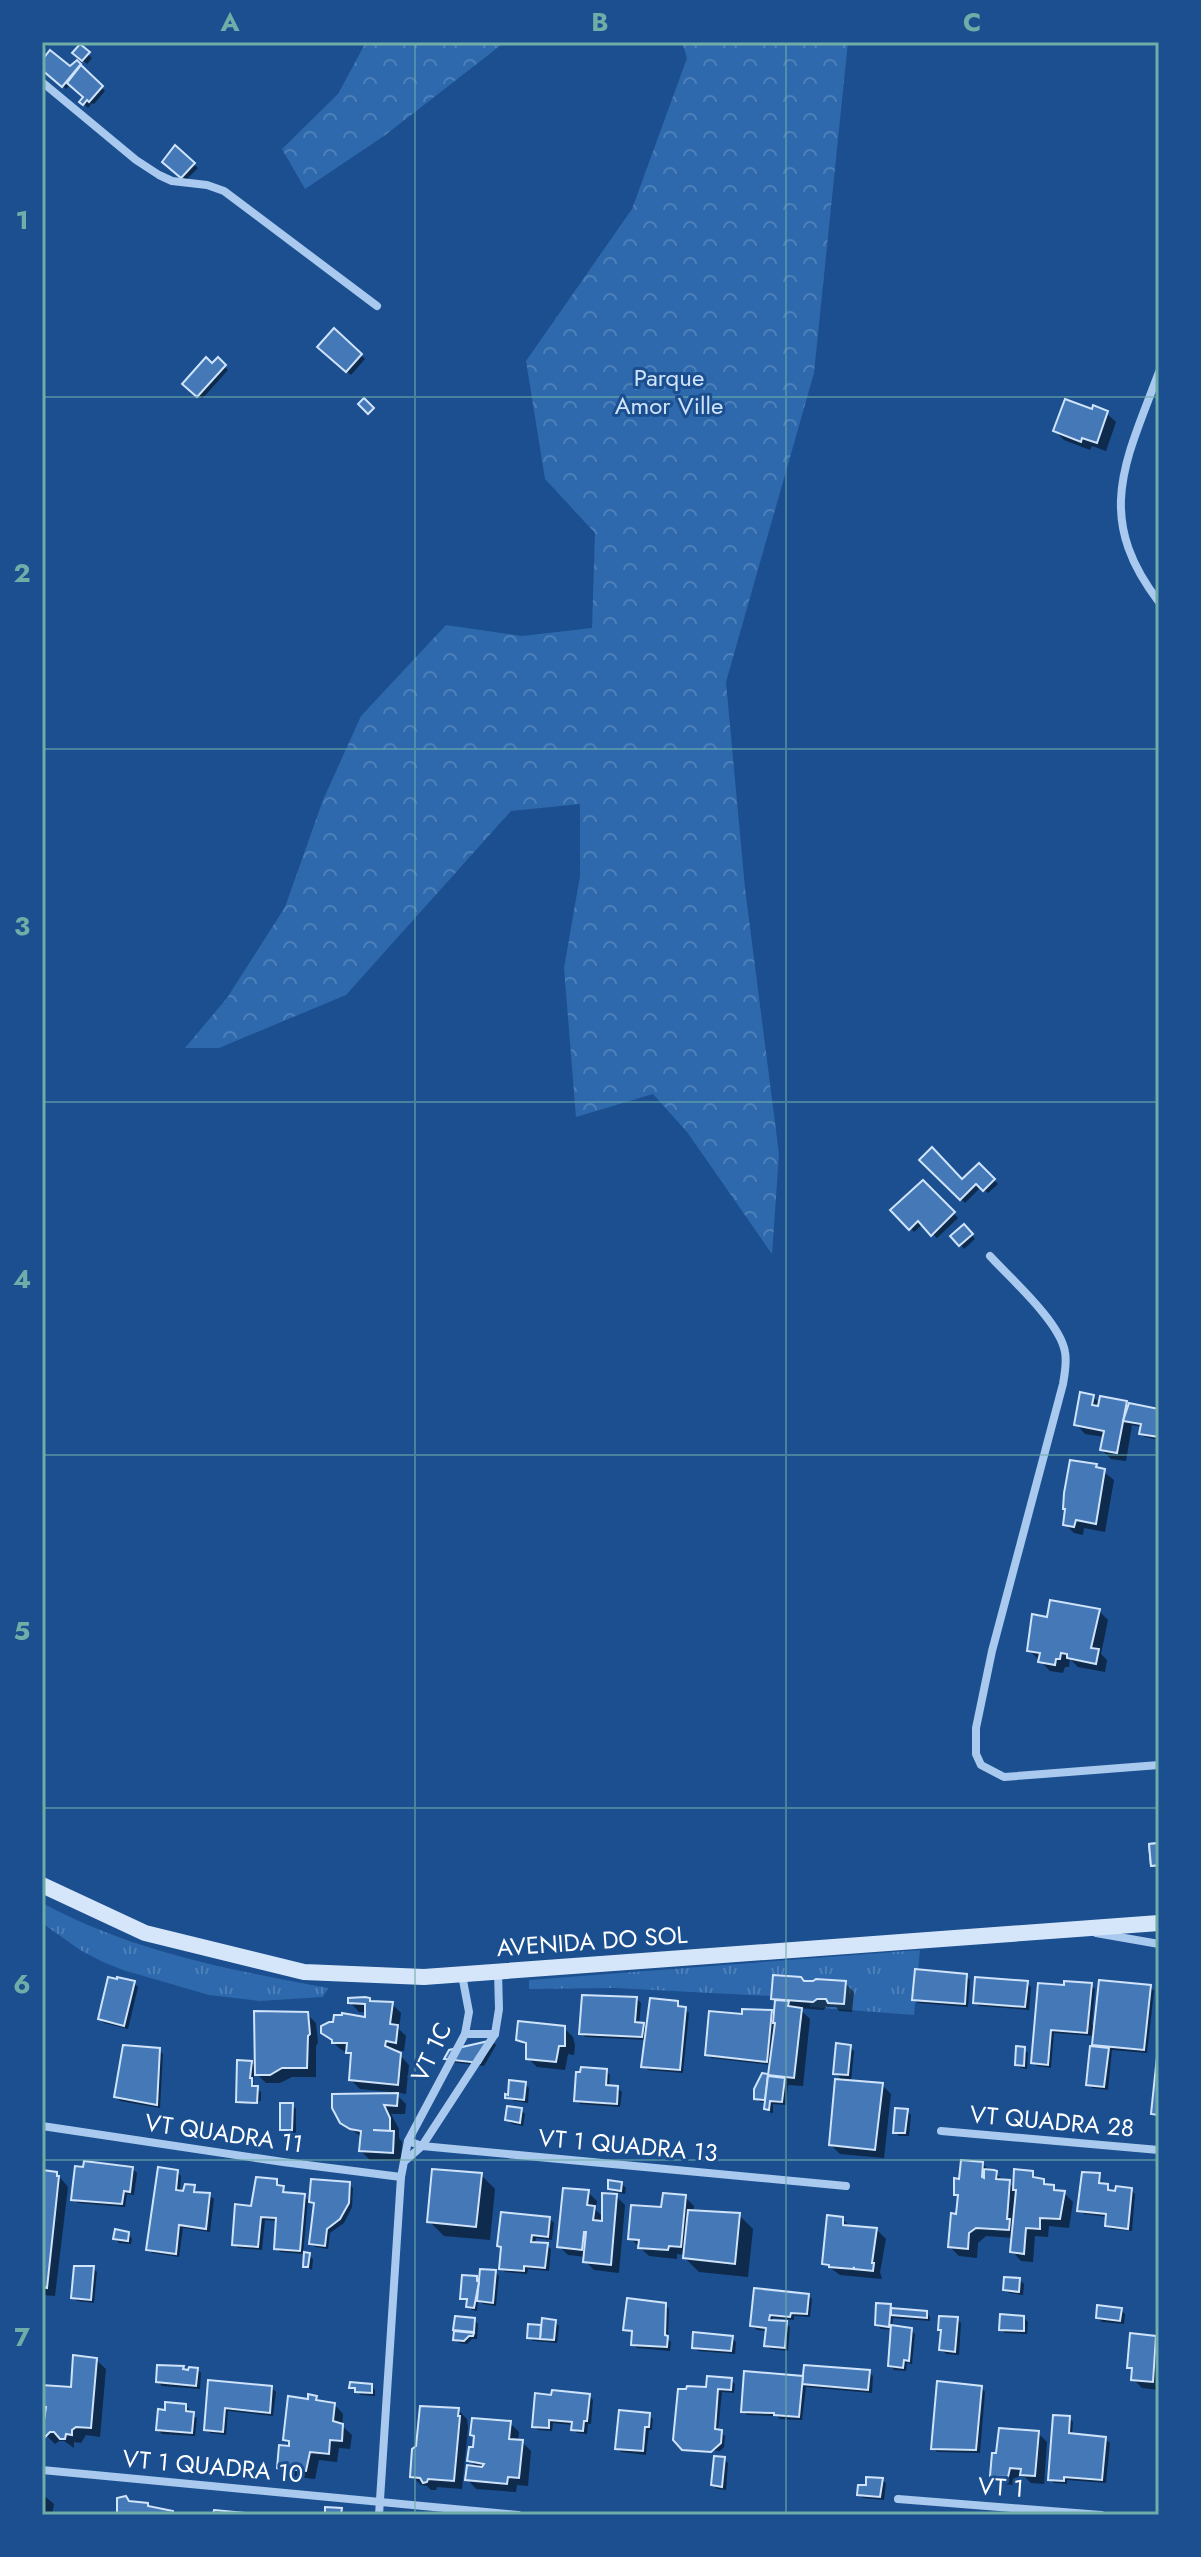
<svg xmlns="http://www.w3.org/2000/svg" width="1201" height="2557" viewBox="0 0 1201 2557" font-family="Jost,sans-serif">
	<defs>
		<pattern id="forest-crowns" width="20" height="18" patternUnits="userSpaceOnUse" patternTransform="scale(2)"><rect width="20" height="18" fill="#2e69ad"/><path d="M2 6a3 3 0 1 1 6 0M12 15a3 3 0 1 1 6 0" fill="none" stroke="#4d80b9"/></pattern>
		<pattern id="park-tufts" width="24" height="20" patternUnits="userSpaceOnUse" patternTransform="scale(2)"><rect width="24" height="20" fill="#2e69ad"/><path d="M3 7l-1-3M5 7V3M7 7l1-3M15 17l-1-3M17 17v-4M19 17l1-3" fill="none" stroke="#4d80b9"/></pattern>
	</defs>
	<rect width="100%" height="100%" fill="#1b4f8f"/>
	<g fill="url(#forest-crowns)">
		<path d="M366 42H505L384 136 305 189 282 149 338 94Z"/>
		<path d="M682 42H848L814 373 726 682 745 888 779 1154 772 1254 687 1132 653 1094 576 1117 564 968 580 876V804L511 811 346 995 219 1048H185L227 998 285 907 323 800 361 716 446 625 522 636 592 628 595 533 545 479 526 361 632 209 687 58Z"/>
	</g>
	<g fill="url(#park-tufts)">
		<path d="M42 1903C131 1951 229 1970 328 1988L323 1997 260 2001 209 1995 123 1970 103 1962 80 1950 42 1923Z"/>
		<path d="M920 1950 914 2015 810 2007 809 1998 615 1988 529 1989V1980Z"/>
	</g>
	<g fill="#0007">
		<path d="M42 42H51L42 51Z"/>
		<path d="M80 47 92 58 87 64 75 53Z"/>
		<path d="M42 63 70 69 77 63 105 91 94 104 92 103 88 108 82 102 85 97 71 84 66 89 42 68Z"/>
		<path d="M175 148 198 168 186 180 164 161Z"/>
		<path d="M334 331 365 359 351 375 319 346Z"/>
		<path d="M218 360 228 370 202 399 185 383Z"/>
		<path d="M1093 412 1106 413 1116 422 1106 451 1092 446 1090 450 1064 440 1055 431Z"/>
		<path d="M922 1160 963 1181 979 1165 998 1184 988 1193 981 1187 965 1203Z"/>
		<path d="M923 1182 958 1218 937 1238 923 1224 914 1232 893 1210Z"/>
		<path d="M964 1226 975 1239 964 1249 953 1236Z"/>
		<path d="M1093 1397 1101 1404 1126 1403 1131 1408 1159 1411V1440L1145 1437 1141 1433 1142 1427 1132 1425 1126 1461 1111 1459 1102 1450 1105 1437 1085 1434 1076 1424Z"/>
		<path d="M1096 1466 1114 1480 1105 1532 1084 1528 1083 1535 1074 1533 1065 1524Z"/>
		<path d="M1099 1611 1108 1620 1101 1654 1107 1660 1105 1672 1078 1667 1070 1659 1069 1667H1065L1063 1673 1050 1671 1029 1650 1049 1619Z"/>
		<path d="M966 1976 970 1980 968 2007 918 2003 914 1999Z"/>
		<path d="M134 1983 138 1987 128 2029 104 2023 100 2019Z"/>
		<path d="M804 1983H845L854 1992 852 2012 839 2011 836 2007H827L823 2010 799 2008 810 2019 803 2086 788 2085 786 2105 773 2104V2113H771L766 2109 767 2103 760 2102 756 2098 767 2076 770 2078 771 2065 711 2058 707 2054 744 2016 771 2012 775 2016 777 2002 773 1998Z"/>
		<path d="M1027 1983 1031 1987 1029 2010 979 2006 975 2002Z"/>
		<path d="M1040 1985H1091L1095 1989 1092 2025H1095L1150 1987 1154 1991 1147 2053 1112 2050 1108 2090 1092 2088 1088 2084 1094 2036 1054 2033 1051 2068 1037 2066 1033 2062Z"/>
		<path d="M637 1999 641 2003 639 2025 647 2029 677 2003 689 2013 683 2073 648 2070 644 2066 646 2040 585 2037 581 2033Z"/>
		<path d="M350 2002 392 2004 401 2013 399 2029 406 2036 404 2051 388 2049 400 2055 409 2065 406 2094 394 2092 406 2104 405 2114H391L399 2129V2138L402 2142 401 2161 370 2160 361 2151V2137L342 2121 391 2095V2092L360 2089 351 2080 353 2057 339 2048 323 2032 367 2019V2012H359Z"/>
		<path d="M307 2014 316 2023 318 2043 316 2046V2077H292L280 2083H266L255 2072 253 2081 255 2088 261 2092V2101L239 2100V2102L238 2101 252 2063 257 2068Z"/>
		<path d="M564 2028 573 2037 575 2046 574 2055 568 2054 565 2070 537 2067 528 2058V2048L518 2039Z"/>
		<path d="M493 2042 496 2045 484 2066 450 2062Z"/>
		<path d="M850 2047 854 2051 851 2082 882 2085 891 2094 884 2158 840 2154 831 2145 843 2081 835 2073Z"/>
		<path d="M1024 2049 1028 2053 1027 2069 1021 2068 1017 2064Z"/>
		<path d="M159 2050 163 2054 160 2108 120 2101 116 2097Z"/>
		<path d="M606 2071 610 2075 609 2087 617 2088 622 2092 620 2107 580 2104 576 2100Z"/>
		<path d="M525 2084 529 2088 528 2103 514 2101 510 2097Z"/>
		<path d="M292 2105 296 2109V2133H286L282 2129Z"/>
		<path d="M521 2110 525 2114 523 2126 512 2124 507 2120Z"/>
		<path d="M907 2111 911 2115 909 2136H899L895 2132Z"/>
		<path d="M982 2164 1015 2188 1032 2173 1049 2187 1064 2193 1073 2202 1069 2228 1049 2226 1048 2237 1035 2236 1033 2262 1021 2261 1012 2251 1013 2238 986 2236 978 2243 977 2258 959 2256 950 2247 958 2216 960 2197 956 2194 961 2181Z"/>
		<path d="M133 2169 137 2173 134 2195 127 2194 125 2207 78 2203 74 2199Z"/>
		<path d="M42 2172 57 2174 68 2187 55 2296 42 2295Z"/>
		<path d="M177 2172 181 2176 180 2192 194 2187 197 2194 209 2195 214 2199 210 2232 183 2228 179 2257 152 2253 148 2249Z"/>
		<path d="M1084 2174 1100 2176H1098L1096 2193H1100L1102 2178 1103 2186H1107L1111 2192 1117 2193 1118 2189 1131 2190 1135 2194 1132 2231 1111 2229 1107 2225 1108 2217 1084 2214 1080 2210Z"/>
		<path d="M481 2175 495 2189 490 2240 444 2236 430 2222Z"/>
		<path d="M276 2181 286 2195 304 2196 308 2200 303 2254 280 2252 276 2248 278 2221 265 2220 262 2250 238 2248 234 2244 253 2208Z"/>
		<path d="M349 2184 353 2188 352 2207 344 2223 330 2233 328 2249 315 2247 311 2243 316 2206 311 2201Z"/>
		<path d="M622 2184 626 2188 625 2194 614 2192 610 2188Z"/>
		<path d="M588 2192 597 2201 596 2210 604 2218 616 2196 625 2205 619 2273 594 2270 585 2261 586 2257 568 2255 559 2246Z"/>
		<path d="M685 2197 694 2206 693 2213 739 2215 753 2229 748 2277 699 2272 685 2258 686 2255 677 2254V2259L649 2256 630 2238 663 2209Z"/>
		<path d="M550 2219 554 2223 552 2240 536 2238 535 2244 547 2245 551 2249 549 2271 528 2269 527 2274 505 2272 501 2268 503 2250 499 2245Z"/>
		<path d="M842 2219 852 2228 877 2230 886 2239 880 2272 882 2279 840 2275 824 2263Z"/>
		<path d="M128 2234 132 2238 131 2244 119 2243 115 2239Z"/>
		<path d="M309 2255 313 2259 312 2270 305 2266Z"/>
		<path d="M93 2268 97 2272 94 2303 77 2301 73 2297Z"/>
		<path d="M495 2272 499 2276 496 2306 483 2304 478 2300 477 2311 472 2310 468 2306V2302L462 2298 476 2278 481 2282Z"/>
		<path d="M1020 2280 1024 2284 1023 2295 1009 2293 1005 2289Z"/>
		<path d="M756 2291 808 2295 812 2299 810 2317 794 2316V2320L773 2318V2322L786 2323 790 2327 788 2351 770 2349 766 2345 767 2331 757 2330 752 2326Z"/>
		<path d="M665 2304 669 2309 668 2339 671 2342 670 2351 637 2348 633 2344V2334L625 2329Z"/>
		<path d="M890 2306 894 2310 926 2312 930 2317V2321L893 2318 892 2327 911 2330 915 2334 912 2364 907 2363 906 2371 894 2370 890 2365 893 2330 881 2329 877 2325Z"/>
		<path d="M1121 2310 1125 2314 1124 2324 1102 2322 1098 2318Z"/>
		<path d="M457 2318 474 2320 478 2324 477 2339H472L467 2344 459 2343 455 2339Z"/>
		<path d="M1024 2318 1028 2322 1027 2334 1005 2333 1001 2329Z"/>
		<path d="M957 2319 961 2323 959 2355 946 2354 942 2350 943 2332 940 2329Z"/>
		<path d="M555 2322 559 2326 557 2343 533 2341 529 2337 530 2326 543 2327Z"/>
		<path d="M732 2338 736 2342 735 2354 698 2351 694 2347Z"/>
		<path d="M1155 2338 1159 2341V2390L1142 2388 1133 2379 1134 2371 1129 2367Z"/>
		<path d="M96 2360 106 2369 100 2437 86 2435 81 2443 74 2442V2448L64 2441H59L55 2444 42 2431 46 2426 48 2408 42 2404V2387L73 2390Z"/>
		<path d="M183 2368 186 2372 197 2369 201 2373 200 2389 162 2386 158 2382Z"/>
		<path d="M869 2372 873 2376 872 2393 806 2387 802 2420 780 2419 777 2416 747 2415 743 2411 805 2378Z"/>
		<path d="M731 2380 735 2384 734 2393 722 2392 718 2431 725 2436 724 2447 720 2451 683 2448 708 2390Z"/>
		<path d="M210 2382 271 2387 276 2392 273 2416 228 2411 226 2435 210 2433 206 2429Z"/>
		<path d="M371 2386 375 2390V2396L361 2395 351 2387Z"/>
		<path d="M981 2387 985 2392 980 2453 937 2452 933 2448Z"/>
		<path d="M589 2395 593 2400 591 2424H588L587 2434 577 2433 573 2429V2425L553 2423 552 2431 538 2430 534 2426Z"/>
		<path d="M316 2397 321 2403 334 2404 343 2414 342 2426 352 2435 350 2449 339 2448 337 2462 319 2460 315 2479 288 2476 279 2467 290 2449 291 2445 285 2440Z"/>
		<path d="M186 2406 190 2410 189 2414 197 2418 195 2436 162 2434 158 2430Z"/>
		<path d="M458 2410 467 2419 468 2428 462 2489 437 2487 436 2490H431L427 2486 421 2485 412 2476Z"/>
		<path d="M649 2415 653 2419 652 2430H649L646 2455 621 2452 617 2448Z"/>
		<path d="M1069 2418 1073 2422 1072 2435 1105 2439 1110 2443 1106 2483 1067 2480V2484L1054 2483 1050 2479Z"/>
		<path d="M510 2423 519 2432 518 2441 522 2442 531 2451 528 2486 517 2485 516 2492 476 2489 467 2479 478 2468 469 2460 475 2449 476 2438 472 2435Z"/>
		<path d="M1038 2433 1047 2442 1044 2484 1031 2483 1025 2477 1018 2476 1017 2485 1001 2484 992 2475Z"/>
		<path d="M724 2459 728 2463 726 2490 717 2489 713 2485Z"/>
		<path d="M882 2480 886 2483 884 2500 863 2498 859 2494Z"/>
		<path d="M42 2494 54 2504 52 2515H42Z"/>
	</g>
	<g fill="#4478b7" stroke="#cfe3fa" stroke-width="2">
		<path d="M80 44 90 52 82 61 72 53Z"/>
		<path d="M50 50 70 66 77 60 81 64 62 87 42 70V60Z"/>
		<path d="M81 65 103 86 89 102 87 100 83 105 79 102 83 97 67 83Z"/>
		<path d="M175 145 195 163 181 178 162 162Z"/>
		<path d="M334 328 362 354 346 372 317 347Z"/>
		<path d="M206 357 212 363 218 357 226 365 197 397 182 384Z"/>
		<path d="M364 398 374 408 368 414 358 404Z"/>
		<path d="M1065 399 1092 409 1093 405 1108 411 1097 443 1082 438 1081 442 1053 431Z"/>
		<path d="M932 1147 962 1179 979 1163 995 1179 983 1191 976 1184 960 1200 919 1160Z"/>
		<path d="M923 1180 955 1212 931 1236 918 1221 909 1230 890 1210Z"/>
		<path d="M964 1224 973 1234 959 1246 950 1236Z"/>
		<path d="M1080 1392 1094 1395 1092 1405 1098 1406 1100 1396 1127 1401 1117 1453 1100 1450 1104 1431 1074 1425Z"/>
		<path d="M1129 1403 1159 1409V1437L1139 1434 1141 1424 1123 1421Z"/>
		<path d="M1070 1460 1097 1464 1096 1467 1105 1469 1096 1524 1076 1520 1074 1527 1063 1525 1065 1509H1063L1064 1493Z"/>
		<path d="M1050 1600 1100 1609 1091 1648 1099 1649 1096 1664 1067 1658V1654L1061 1653 1060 1659H1056L1055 1665 1038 1662 1040 1653 1027 1651 1032 1614 1047 1617Z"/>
		<path d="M1159 1843V1865L1151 1866 1149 1844Z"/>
		<path d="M1159 1843V1865L1151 1866 1149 1844Z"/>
		<path d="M915 1969 967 1974 965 2004 912 2000Z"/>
		<path d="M773 1975 801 1977 804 1981H813L816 1979 846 1981 844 2004 828 2003 826 1999H817L813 2002 771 1999Z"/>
		<path d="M108 1977 117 1979V1977L135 1981 124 2026 98 2019Z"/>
		<path d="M975 1977 1028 1981 1025 2007 973 2003Z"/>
		<path d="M1099 1980 1151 1985 1144 2050 1092 2045Z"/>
		<path d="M1064 1981 1092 1983 1087 2033 1051 2030 1048 2065 1031 2063 1038 1983 1064 1985Z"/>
		<path d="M582 1995 637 1997 635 2022 644 2023 642 2037 579 2034Z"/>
		<path d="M365 1997 370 1998V2001L393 2002 390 2024 398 2025 396 2043 386 2041 385 2046 401 2053 398 2085 349 2080 351 2053H346L347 2043H332V2040L321 2033V2026L329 2022H333L334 2015H342V2013L365 2017V2004L348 2003V1998Z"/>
		<path d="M650 1998 678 2001V2006L686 2007 680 2070 641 2067Z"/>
		<path d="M775 2000 789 2001 788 2006 802 2008 794 2078 768 2075 775 2023H773Z"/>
		<path d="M742 2009 772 2010 767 2062 705 2055 709 2011 742 2014Z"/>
		<path d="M254 2011 308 2012 310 2034 308 2036 307 2068H282L270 2075H255Z"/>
		<path d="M518 2021 565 2026V2046H559L556 2062 526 2059V2043L516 2040Z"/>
		<path d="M493 2040 480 2063 444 2059 449 2050Z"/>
		<path d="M836 2043 851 2045 848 2075 833 2074Z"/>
		<path d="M123 2045 160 2048 157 2105 114 2097Z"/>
		<path d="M1016 2046 1025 2047 1024 2066 1015 2065Z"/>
		<path d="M1090 2046 1109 2048 1104 2087 1086 2085Z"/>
		<path d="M1158 2047H1159V2115L1151 2114Z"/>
		<path d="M237 2060 252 2061 250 2078H252V2086H258L257 2103 236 2102Z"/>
		<path d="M581 2067 607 2069 606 2085 618 2086 617 2104 574 2101 576 2072H580Z"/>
		<path d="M762 2073 768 2074 765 2100 754 2099V2089Z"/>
		<path d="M768 2076 785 2078 782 2102 770 2101 769 2110 764 2109Z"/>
		<path d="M835 2079 883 2083 875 2150 829 2145Z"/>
		<path d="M509 2080 526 2082 524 2100 505 2098V2094L508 2095Z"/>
		<path d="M398 2093 397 2106 384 2105 390 2118V2131L373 2130 394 2131 393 2153 359 2151 361 2131 350 2129 340 2123 332 2108V2094Z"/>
		<path d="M280 2103H293L292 2130H280Z"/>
		<path d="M507 2106 522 2108 520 2123 505 2120Z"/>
		<path d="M895 2108 908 2109 905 2133H893Z"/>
		<path d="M961 2160 983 2162 982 2177 984 2178V2169L994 2170 997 2171 996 2179 1010 2180 1007 2219H1010L1009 2230 976 2228 969 2233 968 2249 948 2247 951 2213 956 2214 958 2195H954V2178L959 2179Z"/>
		<path d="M84 2161 133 2167 130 2192 124 2191 122 2204 71 2200 75 2166 83 2167Z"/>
		<path d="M158 2167 178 2170 176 2190 183 2191 185 2184 195 2185 194 2192 210 2193 206 2229 179 2225 176 2254 146 2250Z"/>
		<path d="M432 2169 482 2173 476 2227 427 2222Z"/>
		<path d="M1014 2169 1033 2171V2177L1044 2179V2184L1054 2185V2190L1065 2191 1060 2219 1040 2218V2229L1026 2228 1024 2254 1010 2252 1016 2190H1013Z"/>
		<path d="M42 2170 57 2172V2176H59L47 2288 42 2287Z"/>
		<path d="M1082 2172 1100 2173 1099 2183 1108 2184V2190L1115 2191 1116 2186 1132 2188 1128 2229 1105 2226 1106 2214 1077 2211Z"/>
		<path d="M256 2177 277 2179V2185L284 2186 283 2192 305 2194 300 2251 274 2249 276 2218 261 2217 258 2247 232 2245 235 2204 251 2206Z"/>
		<path d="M311 2179 350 2182 349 2203 340 2219 327 2229 325 2246 309 2244 314 2203 309 2202Z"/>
		<path d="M608 2180 622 2182 621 2191 608 2189Z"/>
		<path d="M563 2188 589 2190 587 2205 595 2206 593 2220 602 2221V2193L617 2194 611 2265 583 2262 586 2232H584L582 2250 557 2247Z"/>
		<path d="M663 2193 686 2195 681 2247 669 2246 668 2250 638 2248 639 2240 628 2239 631 2205 661 2207Z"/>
		<path d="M688 2210 740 2213 735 2264 683 2258Z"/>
		<path d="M501 2212 550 2217 548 2237 532 2235 531 2242 548 2243 545 2268 524 2266V2271L499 2269 501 2247 497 2246Z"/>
		<path d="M827 2215 843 2217V2225L877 2228 872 2263H874L873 2271 854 2269V2267L853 2269 829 2267V2265L822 2264Z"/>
		<path d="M115 2229 129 2232 128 2241 113 2239Z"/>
		<path d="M304 2252 310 2253 308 2267H303Z"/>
		<path d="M74 2266H94L91 2300 71 2298Z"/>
		<path d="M480 2269 496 2270 493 2303 477 2301Z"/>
		<path d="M462 2275 477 2276V2281L479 2282 474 2308 466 2307 467 2299H460Z"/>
		<path d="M1004 2277 1020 2278 1019 2292 1003 2290Z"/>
		<path d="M754 2288 809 2294 807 2314 791 2313 790 2317 770 2315 769 2320 787 2321 785 2348 764 2346 766 2328 750 2326Z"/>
		<path d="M627 2298 666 2303 665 2335 668 2336 667 2347 631 2345 632 2331 623 2330Z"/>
		<path d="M876 2303 891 2304 889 2327 875 2325Z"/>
		<path d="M1097 2305 1122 2308 1120 2321 1096 2318Z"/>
		<path d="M891 2308 927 2311V2318L891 2315Z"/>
		<path d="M1000 2314 1024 2316V2331L999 2330Z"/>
		<path d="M455 2316 475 2318 474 2332 453 2330Z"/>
		<path d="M939 2316 958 2317 955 2352 939 2350 941 2330H938Z"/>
		<path d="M542 2318 556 2320 554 2340 540 2339Z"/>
		<path d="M528 2324 541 2325 540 2339 527 2338Z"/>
		<path d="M891 2325 912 2328 909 2361 904 2360 903 2368 888 2366Z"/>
		<path d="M454 2331 474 2333 473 2336H469L464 2341 453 2340Z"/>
		<path d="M693 2332 733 2336 731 2351 692 2348Z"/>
		<path d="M1130 2333 1156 2336 1153 2382 1131 2380 1132 2368H1127Z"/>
		<path d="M73 2355 97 2358 91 2428 76 2427 72 2430V2435L66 2434 65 2439H60L54 2432H50L45 2437 42 2434 46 2407 43 2406 42 2400V2385L71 2387Z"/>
		<path d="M157 2365 184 2366 183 2369 188 2370 189 2367 198 2368 196 2386 156 2382Z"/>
		<path d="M804 2365 870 2370 868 2390 802 2384Z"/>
		<path d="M744 2371 803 2376 799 2417 774 2415V2413L741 2412Z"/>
		<path d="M707 2376 732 2378 731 2390 718 2389 715 2429 722 2430 721 2443 711 2452 682 2450 673 2440 678 2389H686L687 2386 706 2387Z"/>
		<path d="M208 2380 272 2386 270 2413 225 2408 223 2432 204 2430Z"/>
		<path d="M937 2381 982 2386 976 2450 931 2449Z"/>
		<path d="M350 2382 372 2384V2393L355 2392V2388H349Z"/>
		<path d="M552 2390 590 2394 587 2421H584L583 2431 571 2430 572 2422 549 2420V2428L532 2427 535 2393 551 2395Z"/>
		<path d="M308 2394 317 2396 316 2400 335 2403 333 2421 343 2424 342 2441 330 2440 329 2454 310 2452 306 2471 277 2468 279 2445 289 2446V2441L283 2440 288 2396 308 2399Z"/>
		<path d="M165 2402 186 2404V2411L194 2412 192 2433 156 2430 158 2409 165 2410Z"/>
		<path d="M420 2406 459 2408 458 2416H460L454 2481 428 2479 427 2482 423 2483 420 2478 410 2477 412 2449 416 2446Z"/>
		<path d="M619 2410 650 2413 649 2427H645L643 2451 615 2449Z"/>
		<path d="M1053 2415 1070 2416 1069 2433 1106 2437 1102 2480 1064 2477V2481L1048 2480Z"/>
		<path d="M472 2418 511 2421 509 2439 523 2440 519 2478 508 2477 507 2484 465 2480 467 2465 482 2467 484 2464 467 2461 469 2447H473L474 2436 470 2435Z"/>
		<path d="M999 2428 1039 2431 1035 2476 1020 2475 1021 2469 1010 2468 1008 2477 990 2476 992 2453H996Z"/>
		<path d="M714 2456 725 2457 722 2487 711 2485Z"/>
		<path d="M866 2477 883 2478 880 2497 857 2495 858 2485H866Z"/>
		<path d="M126 2496 129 2501 148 2503V2506L173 2511 172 2515H117V2498Z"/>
		<path d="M325 2507 342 2508 341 2515H325Z"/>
		<path d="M214 2510 257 2514V2515H213Z"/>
	</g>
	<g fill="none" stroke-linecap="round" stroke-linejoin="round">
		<g stroke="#a9c9ee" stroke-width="8">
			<path d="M42 82 136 160 159 175 172 181 207 185 224 191 377 306"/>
			<path d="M1159 372C1126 461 1093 516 1159 602"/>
			<path d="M990 1256C1011 1279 1060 1322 1065 1352 1067 1362 1065 1373 1063 1384L992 1651 976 1728V1754L981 1765 1004 1777 1159 1765"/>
			<path d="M1096 1933 1159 1944"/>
			<path d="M465 2034H495"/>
			<path d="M42 2126 283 2162 401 2177"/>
			<path d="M941 2131 1159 2150"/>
			<path d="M408 2141 422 2146 846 2186"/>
			<path d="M406 2160 422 2146 495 2034 499 2009 498 1972"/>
			<path d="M42 2470 518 2515"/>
			<path d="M898 2499 1101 2515"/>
			<path d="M379 2515 401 2177 408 2141 465 2034 469 2012 462 1975"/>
		</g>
		<path stroke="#d6e6fa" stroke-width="16" d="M42 1885 145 1933 304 1972 424 1977 1159 1923"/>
	</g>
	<path fill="none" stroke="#6fada8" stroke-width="2" stroke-opacity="0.55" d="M415 42V2515M786 42V2515M42 397H1159M42 749H1159M42 1102H1159M42 1455H1159M42 1808H1159M42 2160H1159"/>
	<g text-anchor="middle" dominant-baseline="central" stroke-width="6" stroke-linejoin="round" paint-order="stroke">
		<g font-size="24" fill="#cfe3fa" stroke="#1b4f8f">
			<text x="669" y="377">Parque<tspan x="669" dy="28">Amor Ville</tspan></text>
		</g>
		<g font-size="24" fill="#fff" stroke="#1b4f8f">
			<text transform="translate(592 1941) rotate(-4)">AVENIDA DO SOL</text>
			<text transform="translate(431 2052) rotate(-65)">VT 1C</text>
			<text transform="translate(1052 2121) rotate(5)">VT QUADRA 28</text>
			<text transform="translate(224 2133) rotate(8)">VT QUADRA 11</text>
			<text transform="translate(628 2145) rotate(5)">VT 1 QUADRA 13</text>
			<text transform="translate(213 2466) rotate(5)">VT 1 QUADRA 10</text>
			<text transform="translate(1001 2487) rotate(4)">VT 1</text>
		</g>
	</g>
	<rect width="1201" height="2557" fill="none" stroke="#1b4f8f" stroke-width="88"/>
	<rect x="44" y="44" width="1113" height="2469" fill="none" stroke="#6fada8" stroke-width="3"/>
	<g font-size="26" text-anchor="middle" font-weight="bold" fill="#6fada8">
		<text x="230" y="31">A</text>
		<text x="600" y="31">B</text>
		<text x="972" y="31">C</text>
		<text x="22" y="229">1</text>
		<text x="22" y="582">2</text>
		<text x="22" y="935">3</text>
		<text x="22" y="1288">4</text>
		<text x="22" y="1640">5</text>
		<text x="22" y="1993">6</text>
		<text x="22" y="2346">7</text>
	</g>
</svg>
